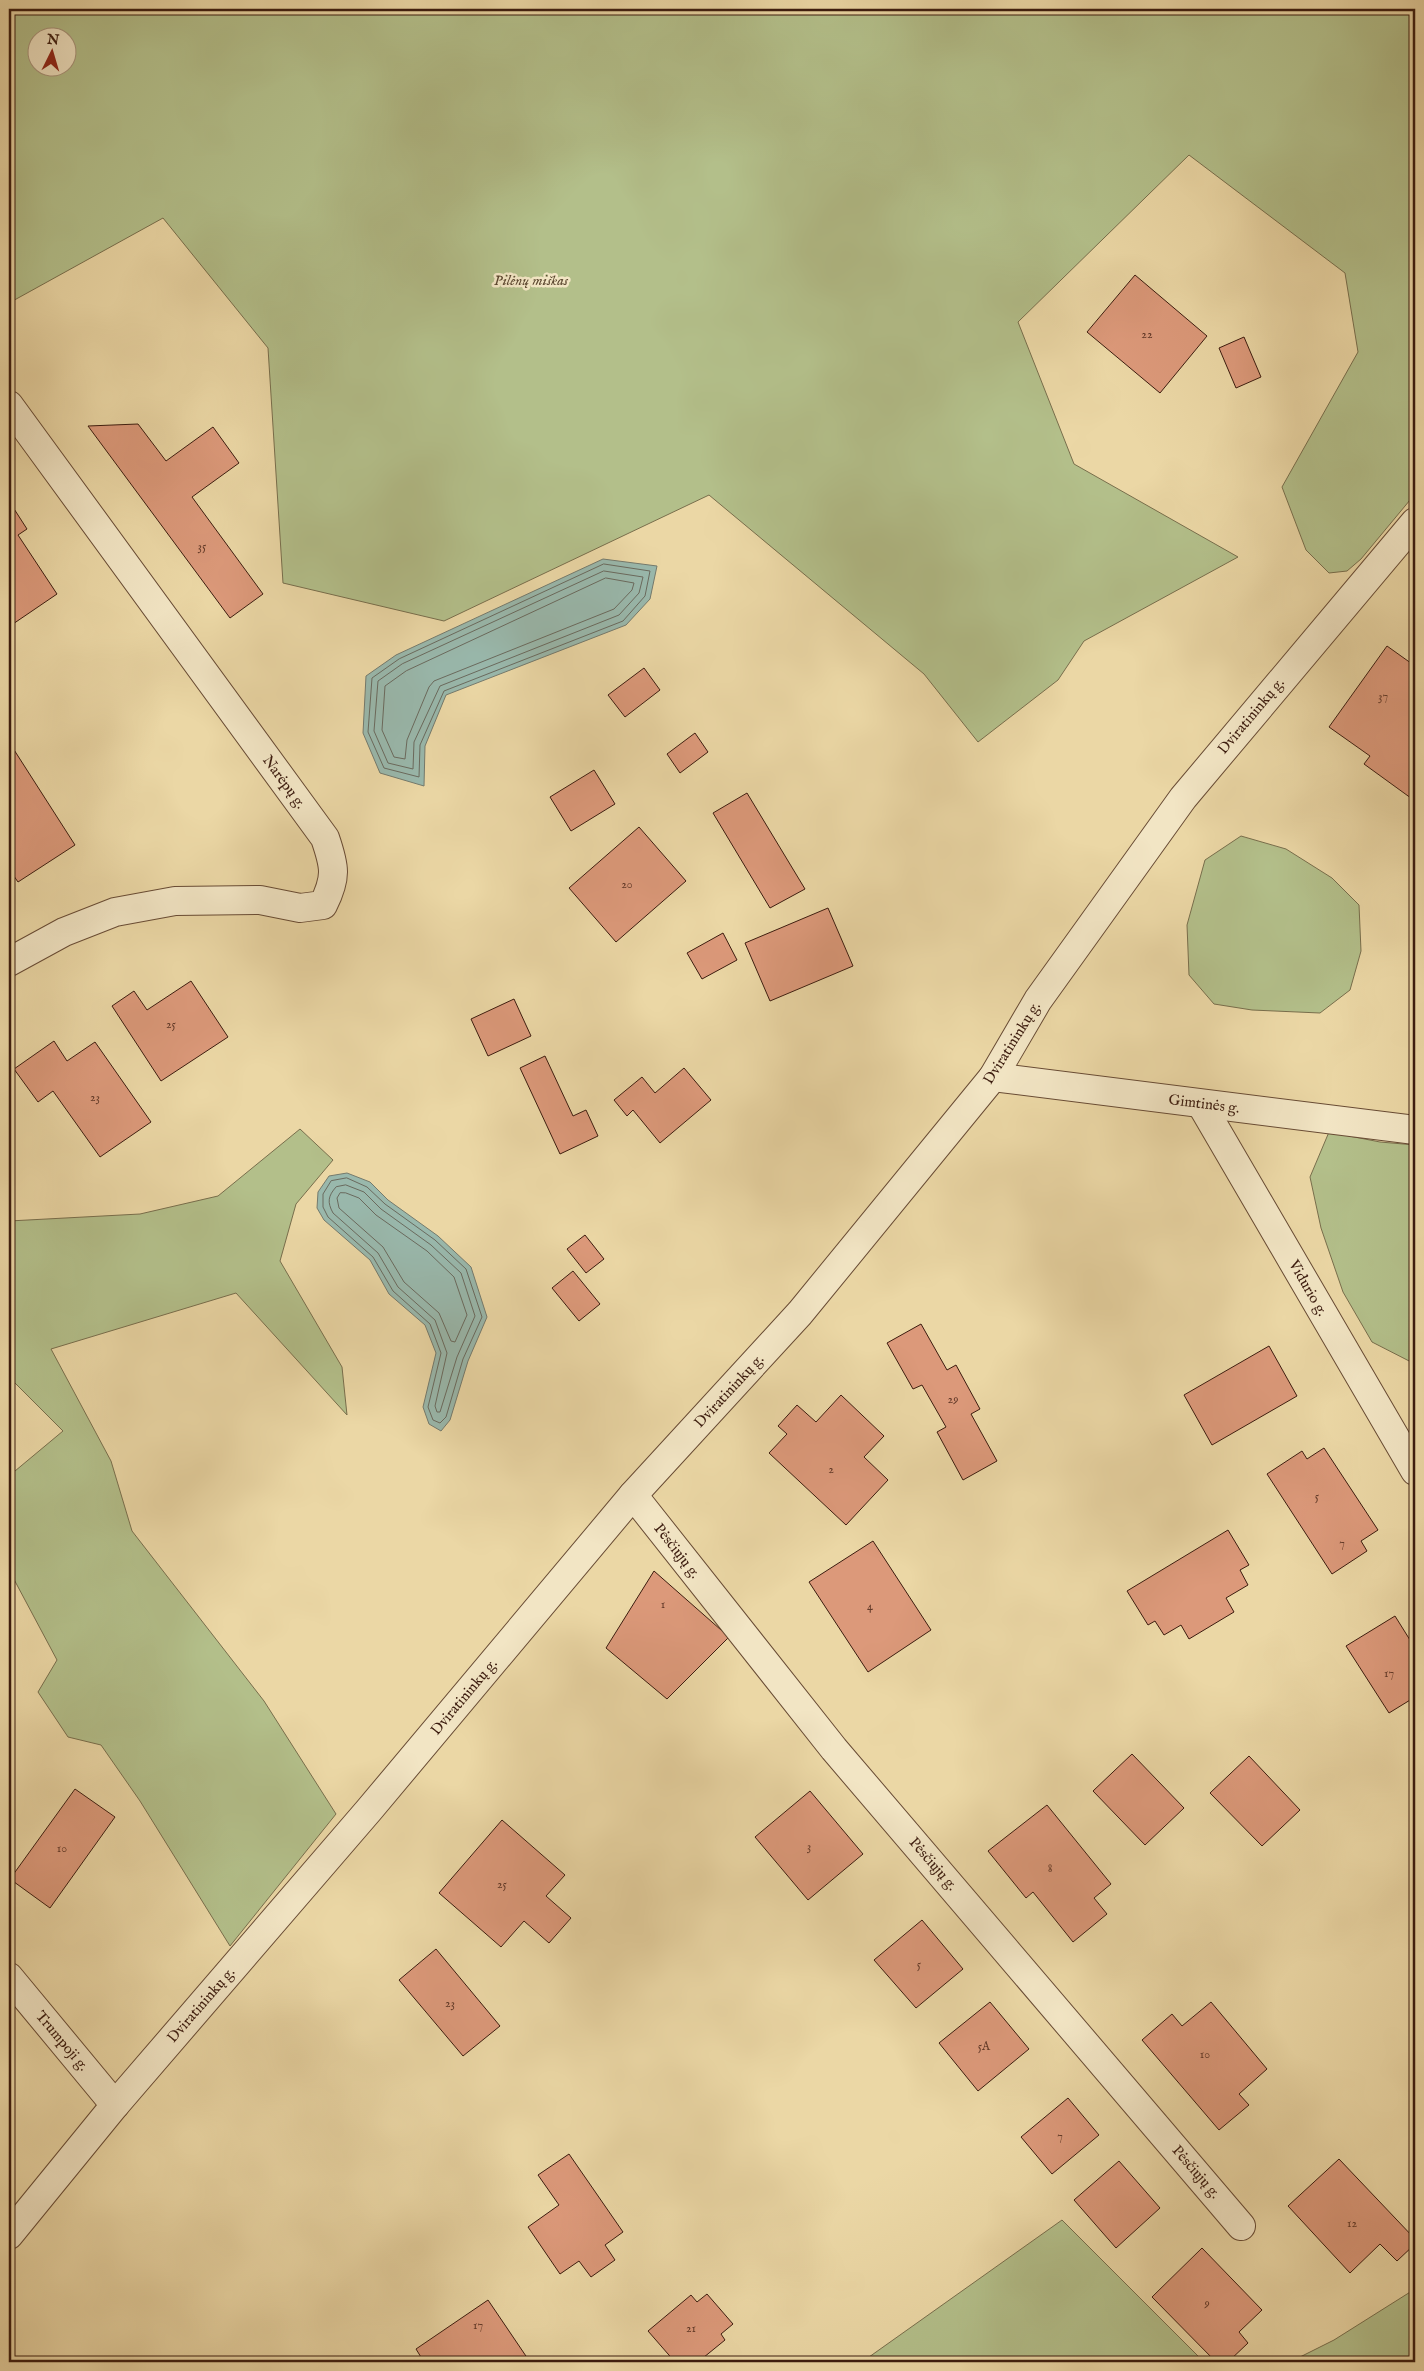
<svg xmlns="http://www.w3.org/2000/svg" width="1424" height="2371" viewBox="0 0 1424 2371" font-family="'IM FELL English',serif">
	<rect width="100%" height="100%" fill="#ebd7a5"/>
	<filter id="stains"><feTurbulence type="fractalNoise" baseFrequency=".004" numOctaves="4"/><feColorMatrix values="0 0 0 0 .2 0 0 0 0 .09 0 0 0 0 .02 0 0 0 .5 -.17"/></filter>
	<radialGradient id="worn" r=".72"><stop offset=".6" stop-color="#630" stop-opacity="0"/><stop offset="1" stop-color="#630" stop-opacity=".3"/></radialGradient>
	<g fill="#b3bf8a" stroke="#786e4c" fill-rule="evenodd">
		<path d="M9 9H1415V494L1361 559 1347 571 1329 573 1306 550 1282 487 1358 352 1345 273 1189 155 1018 322 1074 464 1238 557 1084 641 1058 680 978 742 924 674 709 495 444 621 283 583 268 348 163 218 9 303ZM38 38H68V68H38Z"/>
		<path d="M1241 836 1286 849 1332 878 1359 905 1361 951 1350 990 1320 1013 1252 1010 1214 1004 1189 975 1187 925 1205 860Z"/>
		<path d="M300 1129 333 1160 296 1204 280 1261 342 1367 347 1415 236 1293 51 1349 111 1461 132 1531 264 1701 336 1814 230 1946 140 1801 101 1745 68 1737 38 1692 57 1660 9 1570V1476L63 1431 9 1377V1221L140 1214 218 1196Z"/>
		<path d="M1329 1132 1380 1142 1415 1145V1364L1372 1342 1343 1292 1321 1228 1310 1177Z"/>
		<path d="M1062 2220 1204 2362H862Z"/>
		<path d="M1415 2289V2362H1290L1334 2340Z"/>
	</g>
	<g fill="#99b8ac" stroke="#747a6d">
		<path d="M603 559 657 566 650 599 626 625 446 695 425 746 424 786 380 773 363 733 366 676 396 655Z"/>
		<path d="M347 1173 370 1182 388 1200 438 1236 471 1267 487 1317 468 1361 450 1420 441 1431 429 1424 423 1407 436 1353 425 1325 389 1294 370 1260 324 1220 317 1208 318 1192 329 1176Z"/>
	</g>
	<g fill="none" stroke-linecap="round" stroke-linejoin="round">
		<g stroke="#6a6a5e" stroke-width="1">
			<path d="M604 564 650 571 645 596 623 621 444 691 420 745 419 777 384 768 368 732 372 678 399 659Z"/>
			<path d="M604 571 643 577 639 593 619 615 440 686 414 742 413 769 388 763 374 731 378 681 402 664Z"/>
			<path d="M606 578 634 583 632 590 614 609 434 681 429 687 407 740 405 759 394 757 382 730 385 686 406 671Z"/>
			<path d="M347 1178 367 1187 385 1204 435 1240 466 1269 482 1317 463 1359 446 1417 440 1423 433 1420 428 1407 441 1353 430 1324 393 1291 373 1257 328 1217 323 1207V1194L331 1181Z"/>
			<path d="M346 1185 364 1192 381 1209 431 1245 461 1273 475 1316 457 1357 440 1412H437L435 1406 447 1353 435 1320 398 1287 378 1253 333 1213C327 1202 328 1196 336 1187Z"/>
			<path d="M346 1193 359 1198 376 1215 427 1251 454 1277 467 1315 455 1342 451 1341 439 1313 404 1282 383 1247 339 1208 337 1198 340 1193Z"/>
		</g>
	</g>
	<g fill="#dc997a" stroke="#3c1c0f">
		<path d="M1135 275 1207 336 1160 393 1087 332Z"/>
		<path d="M1244 337 1261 377 1236 388 1219 348Z"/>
		<path d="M138 424 166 461 213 427 239 463 192 497 263 594 230 618 88 426Z"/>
		<path d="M9 501 27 529 18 535 57 594 10 626Z"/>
		<path d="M1387 646 1415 666V801L1364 764 1370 756 1329 727Z"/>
		<path d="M644 668 660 690 625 717 608 695Z"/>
		<path d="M695 733 708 752 680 773 667 754Z"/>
		<path d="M9 742 75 845 18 882 9 869Z"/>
		<path d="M594 770 615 804 571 831 550 797Z"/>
		<path d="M747 793 805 889 770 908 713 813Z"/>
		<path d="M639 827 686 881 616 942 569 888Z"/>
		<path d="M828 908 853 966 770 1001 745 943Z"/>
		<path d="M723 933 737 960 702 979 687 953Z"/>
		<path d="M191 981 228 1037 161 1081 112 1006 134 991 147 1010Z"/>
		<path d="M514 999 531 1036 488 1056 471 1019Z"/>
		<path d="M54 1041 67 1061 95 1042 151 1122 100 1157 53 1091 38 1102 14 1069Z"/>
		<path d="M545 1056 573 1116 586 1110 598 1136 560 1154 520 1068Z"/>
		<path d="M684 1068 711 1100 660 1143 633 1110 627 1116 614 1100 642 1077 655 1093Z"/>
		<path d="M585 1235 604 1259 586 1273 567 1249Z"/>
		<path d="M573 1271 600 1304 579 1321 552 1288Z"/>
		<path d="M921 1324 947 1370 956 1365 980 1409 971 1414 997 1461 963 1480 937 1432 946 1427 922 1385 913 1389 887 1343Z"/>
		<path d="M1269 1346 1297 1396 1212 1445 1184 1395Z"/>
		<path d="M841 1395 884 1436 864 1457 888 1480 846 1525 769 1453 787 1434 778 1426 797 1405 816 1422Z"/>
		<path d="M1324 1448 1378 1530 1361 1541 1367 1551 1332 1574 1267 1474 1302 1451 1307 1459Z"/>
		<path d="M1228 1530 1249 1565 1240 1570 1248 1585 1226 1598 1234 1612 1189 1639 1181 1625 1164 1635 1155 1621 1148 1625 1127 1591Z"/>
		<path d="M873 1541 931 1630 868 1672 809 1582Z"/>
		<path d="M654 1571 729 1637 667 1699 606 1648Z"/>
		<path d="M1395 1616 1415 1648V1697L1389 1713 1346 1646Z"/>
		<path d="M1132 1754 1184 1808 1145 1845 1093 1791Z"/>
		<path d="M1249 1756 1300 1810 1262 1846 1210 1793Z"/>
		<path d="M75 1789 115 1817 50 1908 10 1879Z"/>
		<path d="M810 1791 863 1854 808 1900 755 1837Z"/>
		<path d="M1047 1805 1111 1884 1094 1898 1107 1914 1073 1942 1033 1892 1026 1898 988 1851Z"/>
		<path d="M502 1820 565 1875 546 1896 571 1918 549 1943 524 1921 501 1947 439 1893Z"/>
		<path d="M922 1920 963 1969 916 2008 874 1960Z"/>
		<path d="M436 1949 500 2026 463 2056 399 1980Z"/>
		<path d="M990 2002 1029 2049 978 2091 939 2043Z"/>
		<path d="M1211 2002 1267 2069 1239 2094 1249 2105 1219 2130 1142 2040 1172 2014 1182 2026Z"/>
		<path d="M1068 2098 1099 2135 1052 2174 1021 2137Z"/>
		<path d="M569 2154 623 2232 605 2245 615 2260 591 2277 579 2261 560 2274 528 2227 559 2205 538 2175Z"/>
		<path d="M1339 2159 1415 2239V2244L1397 2261 1380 2244 1350 2273 1288 2206Z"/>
		<path d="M1119 2161 1160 2208 1116 2248 1074 2200Z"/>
		<path d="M1202 2248 1262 2310 1239 2332 1248 2343 1228 2362H1216L1152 2297Z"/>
		<path d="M707 2294 733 2324 721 2334 725 2340 698 2362H675L648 2331 691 2295 697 2302Z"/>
		<path d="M488 2300 530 2362H424L416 2349Z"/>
	</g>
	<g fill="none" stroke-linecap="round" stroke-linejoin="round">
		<defs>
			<g id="street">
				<path d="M9 405 325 838C335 867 337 877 323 905L300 908 260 900 175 901 115 912 64 932 9 962"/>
				<path d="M993 1077 1415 1130"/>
				<path d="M1201 1104 1415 1471"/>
				<path d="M633 1495 834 1749 1241 2226"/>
				<path d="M9 1977 115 2105"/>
				<path d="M9 2235 115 2105 369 1810 633 1495 800 1313 993 1077 1038 1000 1183 798 1415 522"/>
			</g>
		</defs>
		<use href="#street" stroke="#684b34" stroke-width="30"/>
		<use href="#street" stroke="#f2e5c4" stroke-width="28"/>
	</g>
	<g text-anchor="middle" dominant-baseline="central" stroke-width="5" stroke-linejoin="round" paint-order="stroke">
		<g font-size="12" fill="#643b2a">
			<text x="1147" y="334">22</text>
			<text x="202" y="546">35</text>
			<text x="1383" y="696">37</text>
			<text x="627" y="884">20</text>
			<text x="171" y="1024">25</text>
			<text x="95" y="1097">23</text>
			<text x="953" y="1399">29</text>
			<text x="831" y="1469">2</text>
			<text x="1317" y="1496">5</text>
			<text x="1342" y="1543">7</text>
			<text x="663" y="1604">1</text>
			<text x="870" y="1606">4</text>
			<text x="1389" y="1673">17</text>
			<text x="809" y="1846">3</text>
			<text x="62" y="1848">10</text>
			<text x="1050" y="1868">8</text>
			<text x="502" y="1884">25</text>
			<text x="919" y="1964">5</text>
			<text x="450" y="2003">23</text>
			<text x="984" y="2046">5A</text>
			<text x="1205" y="2054">10</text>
			<text x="1060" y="2136">7</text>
			<text x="1352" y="2223">12</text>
			<text x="1207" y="2303">9</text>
			<text x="478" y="2325">17</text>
			<text x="691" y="2328">21</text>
		</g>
		<g font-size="15" font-style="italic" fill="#5a452e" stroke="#f2e5c4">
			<text x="531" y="280">Pilėnų miškas</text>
		</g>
		<g font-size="15" fill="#3c1c0f" stroke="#f2e5c4">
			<text transform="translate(1251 716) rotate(-50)">Dviratininkų g.</text>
			<text transform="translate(284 782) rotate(54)">Narėpų g.</text>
			<text transform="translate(1012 1043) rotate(-58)">Dviratininkų g.</text>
			<text transform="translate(1204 1104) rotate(7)">Gimtinės g.</text>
			<text transform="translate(1308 1288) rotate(60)">Vidurio g.</text>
			<text transform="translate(729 1391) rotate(-47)">Dviratininkų g.</text>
			<text transform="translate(677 1551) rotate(52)">Pėsčiųjų g.</text>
			<text transform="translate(464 1697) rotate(-50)">Dviratininkų g.</text>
			<text transform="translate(933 1864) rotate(49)">Pėsčiųjų g.</text>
			<text transform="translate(201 2005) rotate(-49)">Dviratininkų g.</text>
			<text transform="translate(62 2041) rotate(50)">Trumpoji g.</text>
			<text transform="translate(1196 2172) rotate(49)">Pėsčiųjų g.</text>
		</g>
	</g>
	<rect width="1424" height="2371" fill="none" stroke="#ebd7a5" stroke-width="30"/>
	<rect x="10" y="10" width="1404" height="2351" fill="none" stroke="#3c1c0f" stroke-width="2.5"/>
	<rect x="15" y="15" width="1394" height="2341" fill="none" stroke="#3c1c0f"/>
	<g transform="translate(52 52) rotate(5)"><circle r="24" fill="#f2e5c4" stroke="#a9957c"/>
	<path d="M0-4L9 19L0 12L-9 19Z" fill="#8f2418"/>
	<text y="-8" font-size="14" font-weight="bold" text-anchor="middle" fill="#3c1c0f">N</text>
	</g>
	<rect width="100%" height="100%" filter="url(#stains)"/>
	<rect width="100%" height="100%" fill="url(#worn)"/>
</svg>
